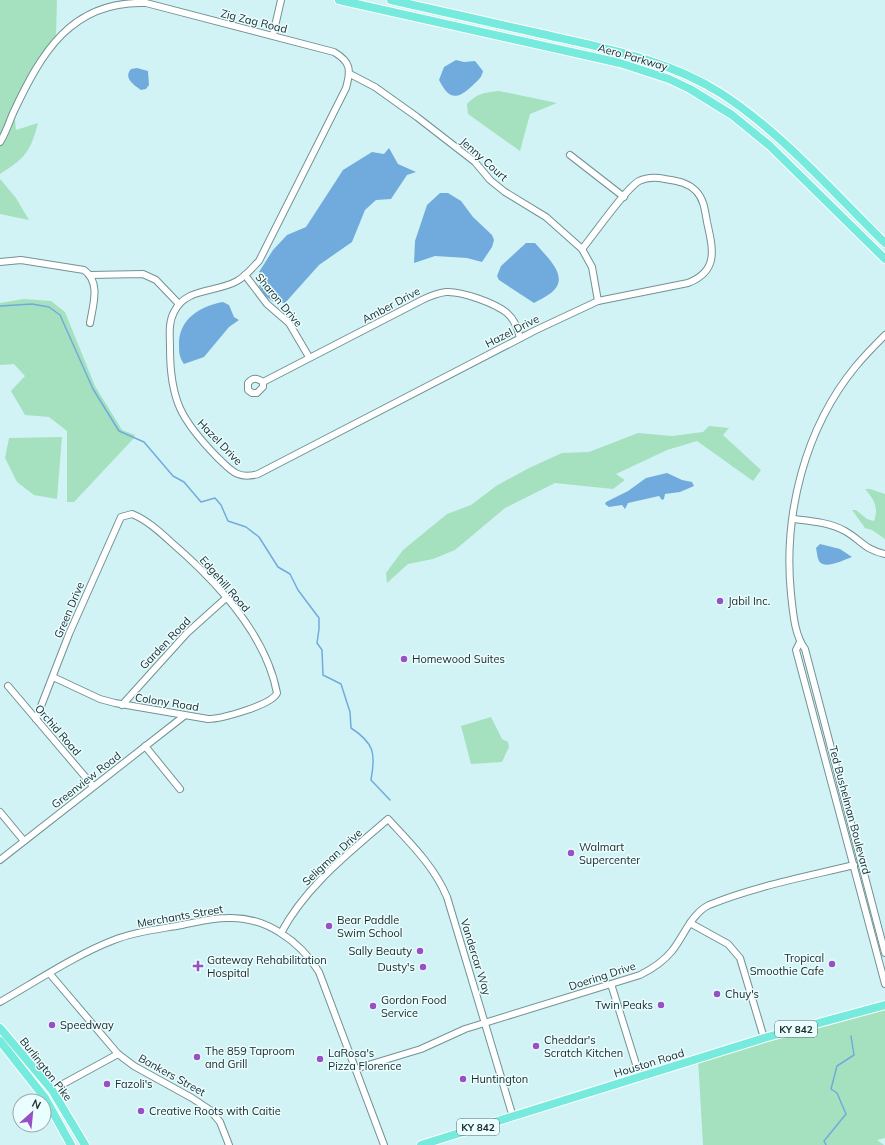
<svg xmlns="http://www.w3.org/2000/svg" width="885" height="1145" viewBox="0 0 885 1145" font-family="Mulish,sans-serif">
	<rect width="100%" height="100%" fill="#d2f3f5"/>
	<g fill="#a5e1bf">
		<path d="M0 0H57L56 36 39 64 14 111 16 130 38 123C30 153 25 158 0 174Z"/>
		<path d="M499 91 557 103 530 114 520 151 468 114 467 104C478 93 483 93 499 91Z"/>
		<path d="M0 179 16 198 29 220 0 214Z"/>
		<path d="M24 299 51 301 65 312 95 386 122 430 135 435 134 438 74 502H67V431L49 417 25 415 11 391 25 376 14 364 0 365V303Z"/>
		<path d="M709 426 729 428 723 435 761 470 753 481 697 441 667 450 616 474 625 480 613 489 555 483 505 508 455 550 433 559 408 564 387 583 386 573 403 550 447 514 471 505 496 486 527 469 562 453 589 452 638 433 672 436 703 432Z"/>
		<path d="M62 437 57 499 34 495 17 482 5 458 9 438Z"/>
		<path d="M865 489H870L885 494V539L872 530 865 528 852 510H856L867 519 874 521C879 508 874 499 865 489Z"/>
		<path d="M491 717 502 739 508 742 509 747 502 762 471 764 461 726Z"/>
		<path d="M885 1005V1138L877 1140 884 1145H703L698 1059Z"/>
	</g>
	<g fill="#71abdd">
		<path d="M456 60 464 62 475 61 483 71C481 79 478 80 472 86 457 100 449 100 439 80L444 67Z"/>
		<path d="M137 68 148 71 149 85 146 89 141 90C134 85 123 78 131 69Z"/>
		<path d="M389 148 398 164 416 172 407 175 391 199 376 200 365 210 352 242 319 265 285 303 274 302 265 296 259 286V272L273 250 287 235 306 227 343 170 372 152 384 154Z"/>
		<path d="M440 193H448L461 201 473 217 492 235 494 240 492 247 482 262 467 258 435 256 414 263 415 241 427 205Z"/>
		<path d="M526 243H535C544 254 568 274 555 289 550 295 541 299 534 303L499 280 497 276 501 266Z"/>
		<path d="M223 302 229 305 234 317 239 320 229 327 204 357 184 364C179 357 179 352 179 344 179 319 200 306 223 302Z"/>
		<path d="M667 473 682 480 692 482 694 486 680 492 665 494 664 499 662 500 659 496 628 503 625 509 622 505 609 507 605 504 606 502 628 491 646 478Z"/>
		<path d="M820 544 840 549 852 557C844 560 824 570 819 561 817 557 817 552 816 548Z"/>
	</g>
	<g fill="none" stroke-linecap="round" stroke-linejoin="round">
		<g stroke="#71abdd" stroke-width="1.5">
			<path d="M0 306 32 304 49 307 60 315 93 389 119 431 144 442 173 476 184 482 201 502 215 498 221 505 228 521 246 527 259 537 278 567 290 574 298 590 319 618V629L317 643 322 650 323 675 341 684 350 712 351 728C374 743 376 753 371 780L390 800"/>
			<path d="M826 1145 824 1141 846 1114 837 1093 831 1089 837 1066 854 1055 851 1036"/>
		</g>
		<defs>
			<g id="minor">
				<path d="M273 35 281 0"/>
				<path d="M350 74 375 87 417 117 475 162 490 180 505 192 546 217 582 249 592 267 598 301"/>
				<path d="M0 142C6 133 9 122 14 111 41 54 71 0 146 3L334 52C351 62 351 70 346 88L259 261C252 268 246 276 237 281 216 293 186 287 174 312 168 323 170 336 170 348 170 400 181 420 217 457 231 470 237 480 258 474L536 330 598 301 688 283C719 271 713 249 707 222 705 211 704 199 696 191 687 182 677 181 665 179 656 177 647 177 639 181 626 188 593 236 582 249"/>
				<path d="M570 155 624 197"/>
				<path d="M0 262 21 260 84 270C101 282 93 305 90 323"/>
				<path d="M90 275 143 274 156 280 179 304"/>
				<path d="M245 275 267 304 289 323 309 357"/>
				<path d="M885 335C875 345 865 355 856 366 805 428 783 514 791 594 793 611 794 634 805 649L885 953"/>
				<path d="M263 382V387L257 393H252L248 390V383C253 377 257 378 263 382L422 300C430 296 437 293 446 292 461 291 495 303 507 313 514 319 518 329 520 338"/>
				<path d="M793 519C810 521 829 522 845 531 861 540 865 550 885 554"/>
				<path d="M800 642 796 650 885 984"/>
				<path d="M8 686 93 786"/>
				<path d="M122 705 187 633 226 598"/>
				<path d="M36 719 69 634 121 517 132 514C147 520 160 532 172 543 216 581 266 634 277 693 272 705 221 719 208 719L115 703 100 699 53 677"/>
				<path d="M145 746 180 789"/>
				<path d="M0 812 24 841"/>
				<path d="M0 860 184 716"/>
				<path d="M690 923 728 944 740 958 764 1038"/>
				<path d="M281 933C306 886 348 854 388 819 410 843 434 866 447 897L513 1117"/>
				<path d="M50 974 118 1054 134 1066 192 1098 210 1110 220 1122 229 1145"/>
				<path d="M611 984 640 1077"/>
				<path d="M0 1002C35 982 77 954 114 940 136 931 160 929 182 925 197 922 212 918 227 918 265 916 300 941 319 972L384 1145"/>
				<path d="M355 1069 421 1049 465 1029 640 975C652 969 663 962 672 951 684 936 691 914 709 905 756 886 805 877 854 865"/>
				<path d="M52 1090 118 1054"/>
			</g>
			<g id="major">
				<path d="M339 0 620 63 669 79 690 89 732 115 770 146 885 259"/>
				<path d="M391 0C441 11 492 23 542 34 604 48 667 59 722 94 782 133 834 193 885 243"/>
				<path d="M0 1028 52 1090 85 1145"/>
				<path d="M0 1041 45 1098 71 1145"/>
				<path d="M421 1145 764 1038 885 1005"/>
			</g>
		</defs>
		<use href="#minor" stroke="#739294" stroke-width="8"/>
		<use href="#major" stroke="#fff" stroke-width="10"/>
		<use href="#minor" stroke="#fff" stroke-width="6"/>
		<use href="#major" stroke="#76eadc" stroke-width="8"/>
	</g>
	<g fill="#9851c5" stroke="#eafdff" stroke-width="1.5">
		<circle cx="720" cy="601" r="4"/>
		<circle cx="404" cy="659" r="4"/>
		<circle cx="571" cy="853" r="4"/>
		<circle cx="329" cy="926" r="4"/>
		<circle cx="420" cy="951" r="4"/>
		<circle cx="832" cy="964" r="4"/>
		<path d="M196 960h4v4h4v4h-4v4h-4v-4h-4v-4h4z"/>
		<circle cx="423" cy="967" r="4"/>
		<circle cx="717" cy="994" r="4"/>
		<circle cx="661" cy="1005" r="4"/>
		<circle cx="373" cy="1006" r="4"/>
		<circle cx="52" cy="1025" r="4"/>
		<circle cx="536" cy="1046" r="4"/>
		<circle cx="197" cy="1057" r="4"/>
		<circle cx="320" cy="1059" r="4"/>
		<circle cx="463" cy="1079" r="4"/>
		<circle cx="107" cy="1084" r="4"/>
		<circle cx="141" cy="1111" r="4"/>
	</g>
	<g text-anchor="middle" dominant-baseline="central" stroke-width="3" stroke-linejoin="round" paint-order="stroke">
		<g fill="#eafdff" stroke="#5d6b6d" stroke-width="1">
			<rect x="775" y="1021" width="42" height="16" rx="3"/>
			<rect x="457" y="1119" width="42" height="16" rx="3"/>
		</g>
		<g font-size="10" font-weight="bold" fill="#202d2e">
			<text x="796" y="1029">KY 842</text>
			<text x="478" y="1127">KY 842</text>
		</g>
		<g font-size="11" fill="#202d2e" stroke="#eafdff">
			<text transform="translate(254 21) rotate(14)">Zig Zag Road</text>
			<text transform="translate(633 57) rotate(16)">Aero Parkway</text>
			<text transform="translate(484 159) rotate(42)">Jenny Court</text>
			<text transform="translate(279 300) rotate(50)">Sharon Drive</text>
			<text transform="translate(391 305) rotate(-28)">Amber Drive</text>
			<text transform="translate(512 331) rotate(-27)">Hazel Drive</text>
			<text transform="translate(220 442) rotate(46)">Hazel Drive</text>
			<text transform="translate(225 584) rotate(49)">Edgehill Road</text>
			<text transform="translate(69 610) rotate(-67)">Green Drive</text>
			<text transform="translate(165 643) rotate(-46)">Garden Road</text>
			<text transform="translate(167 702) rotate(9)">Colony Road</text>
			<text transform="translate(58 730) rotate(49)">Orchid Road</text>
			<text transform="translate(86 780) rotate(-38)">Greenview Road</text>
			<text transform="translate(850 810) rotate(75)">Ted Bushelman Boulevard</text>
			<text transform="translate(332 857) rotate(-43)">Seligman Drive</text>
			<text transform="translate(180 916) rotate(-10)">Merchants Street</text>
			<text transform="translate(476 957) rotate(73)">Vandercar Way</text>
			<text transform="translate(602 976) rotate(-18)">Doering Drive</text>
			<text transform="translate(649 1063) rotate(-17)">Houston Road</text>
			<text transform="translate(46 1069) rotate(52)">Burlington Pike</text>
			<text transform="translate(172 1075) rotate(29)">Bankers Street</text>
		</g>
		<g font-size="11" fill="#202d2e" stroke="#eafdff" text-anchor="start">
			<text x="728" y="601">Jabil Inc.</text>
			<text x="412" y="659">Homewood Suites</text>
			<text x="579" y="847">Walmart<tspan x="579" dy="13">Supercenter</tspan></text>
			<text x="337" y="920">Bear Paddle<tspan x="337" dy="13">Swim School</tspan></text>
			<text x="412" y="951" text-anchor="end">Sally Beauty</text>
			<text x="824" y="958" text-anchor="end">Tropical<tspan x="824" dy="13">Smoothie Cafe</tspan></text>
			<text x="207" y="960">Gateway Rehabilitation<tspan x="207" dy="13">Hospital</tspan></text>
			<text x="415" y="967" text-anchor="end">Dusty's</text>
			<text x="725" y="994">Chuy's</text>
			<text x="381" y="1000">Gordon Food<tspan x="381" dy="13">Service</tspan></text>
			<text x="653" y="1005" text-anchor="end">Twin Peaks</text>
			<text x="60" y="1025">Speedway</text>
			<text x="544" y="1040">Cheddar's<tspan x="544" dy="13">Scratch Kitchen</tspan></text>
			<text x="205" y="1051">The 859 Taproom<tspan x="205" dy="13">and Grill</tspan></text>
			<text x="328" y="1053">LaRosa's<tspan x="328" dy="13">Pizza Florence</tspan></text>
			<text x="471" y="1079">Huntington</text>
			<text x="115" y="1084">Fazoli's</text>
			<text x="149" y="1111">Creative Roots with Caitie</text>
		</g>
	</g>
	<g transform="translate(32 1113) rotate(27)"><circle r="19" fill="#eafdff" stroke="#99aaab"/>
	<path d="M0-3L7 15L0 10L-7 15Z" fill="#9851c5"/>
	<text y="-6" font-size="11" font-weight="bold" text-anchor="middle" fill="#202d2e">N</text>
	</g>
</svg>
